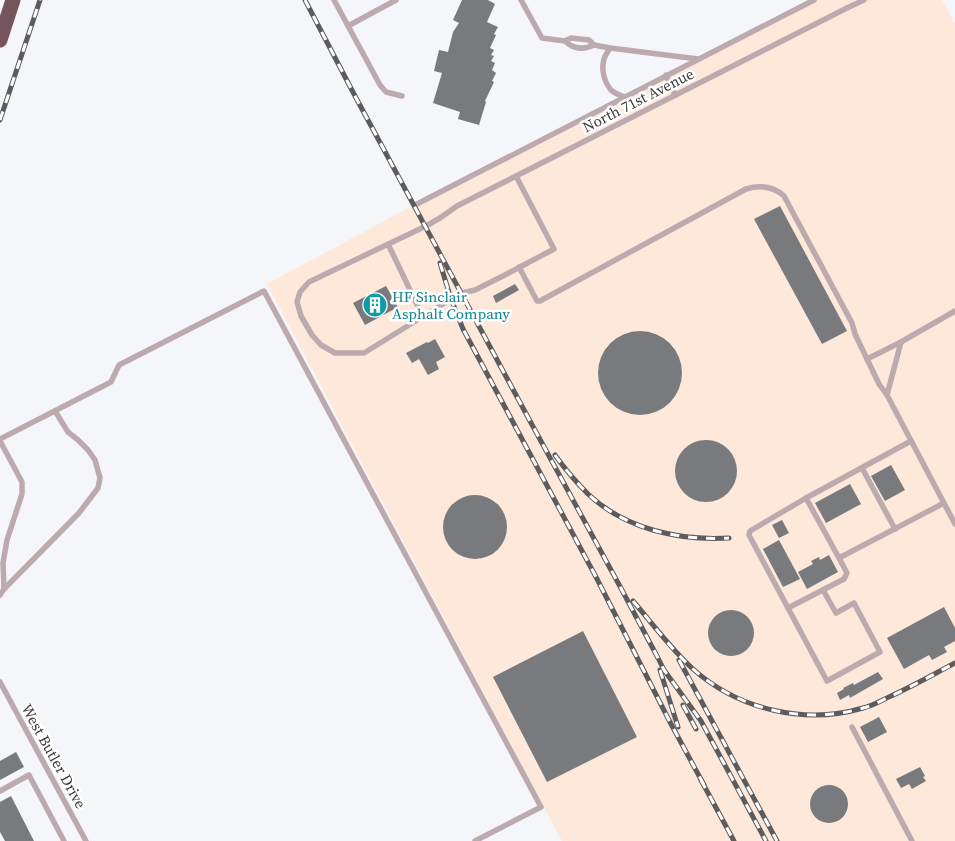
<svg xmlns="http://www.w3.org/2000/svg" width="955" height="841" viewBox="0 0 955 841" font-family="'Source Serif 4',serif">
	<rect width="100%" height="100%" fill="#f5f6f9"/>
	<path fill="#fde8da" d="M813 0H942L955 24V841H562L267 284 427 198Z"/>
	<g fill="#797a7d">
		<path d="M462 0H488L495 4 487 22 498 27 494 34 496 35 490 48 494 50 491 55 494 56 491 61 495 63 492 70 496 73 492 81 494 82 485 101 486 102 479 125 458 119 460 112 433 103 442 73 434 71 439 50 448 52 453 32 459 23 453 20Z"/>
		<path d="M780 206 847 331 822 344 754 219Z"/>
		<path d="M515 284 519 290 496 303 493 296Z"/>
		<path d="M386 286 398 307 365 325 353 303Z"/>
		<circle cx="640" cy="373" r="42"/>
		<path d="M435 339 445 357 436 362 439 369 428 375 419 359 412 363 406 353 427 342 428 343Z"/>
		<circle cx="706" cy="471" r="31"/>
		<path d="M891 465 905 490 885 501 871 476Z"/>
		<path d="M850 484 861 504 826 523 815 503Z"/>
		<circle cx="475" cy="527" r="32"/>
		<path d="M782 520 789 533 779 538 772 525Z"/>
		<path d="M779 540 800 579 783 587 763 549Z"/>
		<path d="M829 555 838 572 807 589 798 572 813 564 811 561 819 557 820 560Z"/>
		<path d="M944 607 955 628V641L944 647 947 652 932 660 929 655 904 669 887 638Z"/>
		<circle cx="731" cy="633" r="23"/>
		<path d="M583 631 637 737 547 782 493 677Z"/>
		<path d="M878 672 883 679 850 698 849 695 840 700 837 693 844 689 843 688 853 683 854 685Z"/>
		<path d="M879 717 887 732 868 742 860 727Z"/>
		<path d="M16 752 24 767 0 780V761Z"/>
		<path d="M920 767 925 776 923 777 926 781 912 789 909 784 901 788 896 779Z"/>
		<circle cx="829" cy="804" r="19"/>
		<path d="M11 796 34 841H5L0 832V802Z"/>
	</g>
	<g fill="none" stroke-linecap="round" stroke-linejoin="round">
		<g stroke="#bcaaae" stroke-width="5.5">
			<path d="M334 0 380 85 386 92 402 96"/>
			<path d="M521 0 542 38 565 41 571 38 589 40 594 45 610 48 698 59"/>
			<path d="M348 26 396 0"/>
			<path d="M565 41C573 49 583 50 594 45"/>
			<path d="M610 48C608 52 605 55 604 59 601 69 604 82 611 90 615 94 620 95 625 97"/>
			<path d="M666 75 675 95"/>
			<path d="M516 176 554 249 503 276 475 290 462 293 451 299 364 353H335L321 345 312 335 301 316 297 302 300 292 309 282 426 226 440 218 457 206C587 140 717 74 847 8L864 0"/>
			<path d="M415 205 814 0"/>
			<path d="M388 244 423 317"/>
			<path d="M519 267 537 301H540L746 189C760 185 773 186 784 196L852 323 855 334 879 384 887 395"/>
			<path d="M955 311 901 342 887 395 955 524"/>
			<path d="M867 359 901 342"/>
			<path d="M0 439 111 382 119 365 264 291 541 807 475 841"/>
			<path d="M0 441 22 482V494L7 540 3 563 4 589"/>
			<path d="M911 441 806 498 839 558 944 503"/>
			<path d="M862 468 895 529"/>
			<path d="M806 498 750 531 749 535 788 608 844 579 847 573 839 558"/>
			<path d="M0 595 4 589 79 513 98 488 100 478 95 460 88 450 78 440 68 432 55 411"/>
			<path d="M788 608 827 681 880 652 854 603 836 613 823 590"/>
			<path d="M0 682 86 841"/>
			<path d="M852 727 912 841"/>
			<path d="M0 791 29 775 64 841"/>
		</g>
		<path stroke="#76545c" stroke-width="15" d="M0 40 13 0"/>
		<defs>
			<g id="rail">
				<path d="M305 0 355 96 530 421 623 592 658 658 664 670 701 721 766 841"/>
				<path d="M0 120 40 0"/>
				<path d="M440 263 451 299 463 329 596 577 671 724 704 785"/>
				<path d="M555 455C565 469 576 482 588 494 625 529 679 541 729 538"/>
				<path d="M633 601C652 623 671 649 693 669 739 710 805 725 863 708 873 706 882 700 891 696 913 686 934 674 955 663"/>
				<path d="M679 660 777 841"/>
				<path d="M660 670 678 727"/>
				<path d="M683 705 696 729"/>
				<path d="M701 780 734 841"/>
			</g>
		</defs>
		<use href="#rail" stroke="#5c5c5f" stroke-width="5"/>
		<use href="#rail" stroke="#fff" stroke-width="3" stroke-dasharray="9" stroke-linecap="butt"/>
	</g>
	<defs>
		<symbol id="building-disc" viewBox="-11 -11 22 22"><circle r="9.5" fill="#0f9aa8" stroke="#fff"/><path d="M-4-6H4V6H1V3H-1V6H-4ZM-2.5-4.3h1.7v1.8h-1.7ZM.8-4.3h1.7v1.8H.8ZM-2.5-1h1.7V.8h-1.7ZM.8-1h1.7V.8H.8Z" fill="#fff"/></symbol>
	</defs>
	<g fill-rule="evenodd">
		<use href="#building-disc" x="361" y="291" width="28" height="28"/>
	</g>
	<g text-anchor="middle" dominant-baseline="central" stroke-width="5" stroke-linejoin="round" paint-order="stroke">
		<g font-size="15" fill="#3b3b3d" stroke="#fff">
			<text transform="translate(638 100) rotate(-27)">North 71st Avenue</text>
			<text transform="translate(54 756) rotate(61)">West Butler Drive</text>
		</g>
		<g font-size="15" fill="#0d838f" stroke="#fff" text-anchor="start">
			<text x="392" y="296">HF Sinclair<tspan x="392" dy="17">Asphalt Company</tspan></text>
		</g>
	</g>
</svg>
